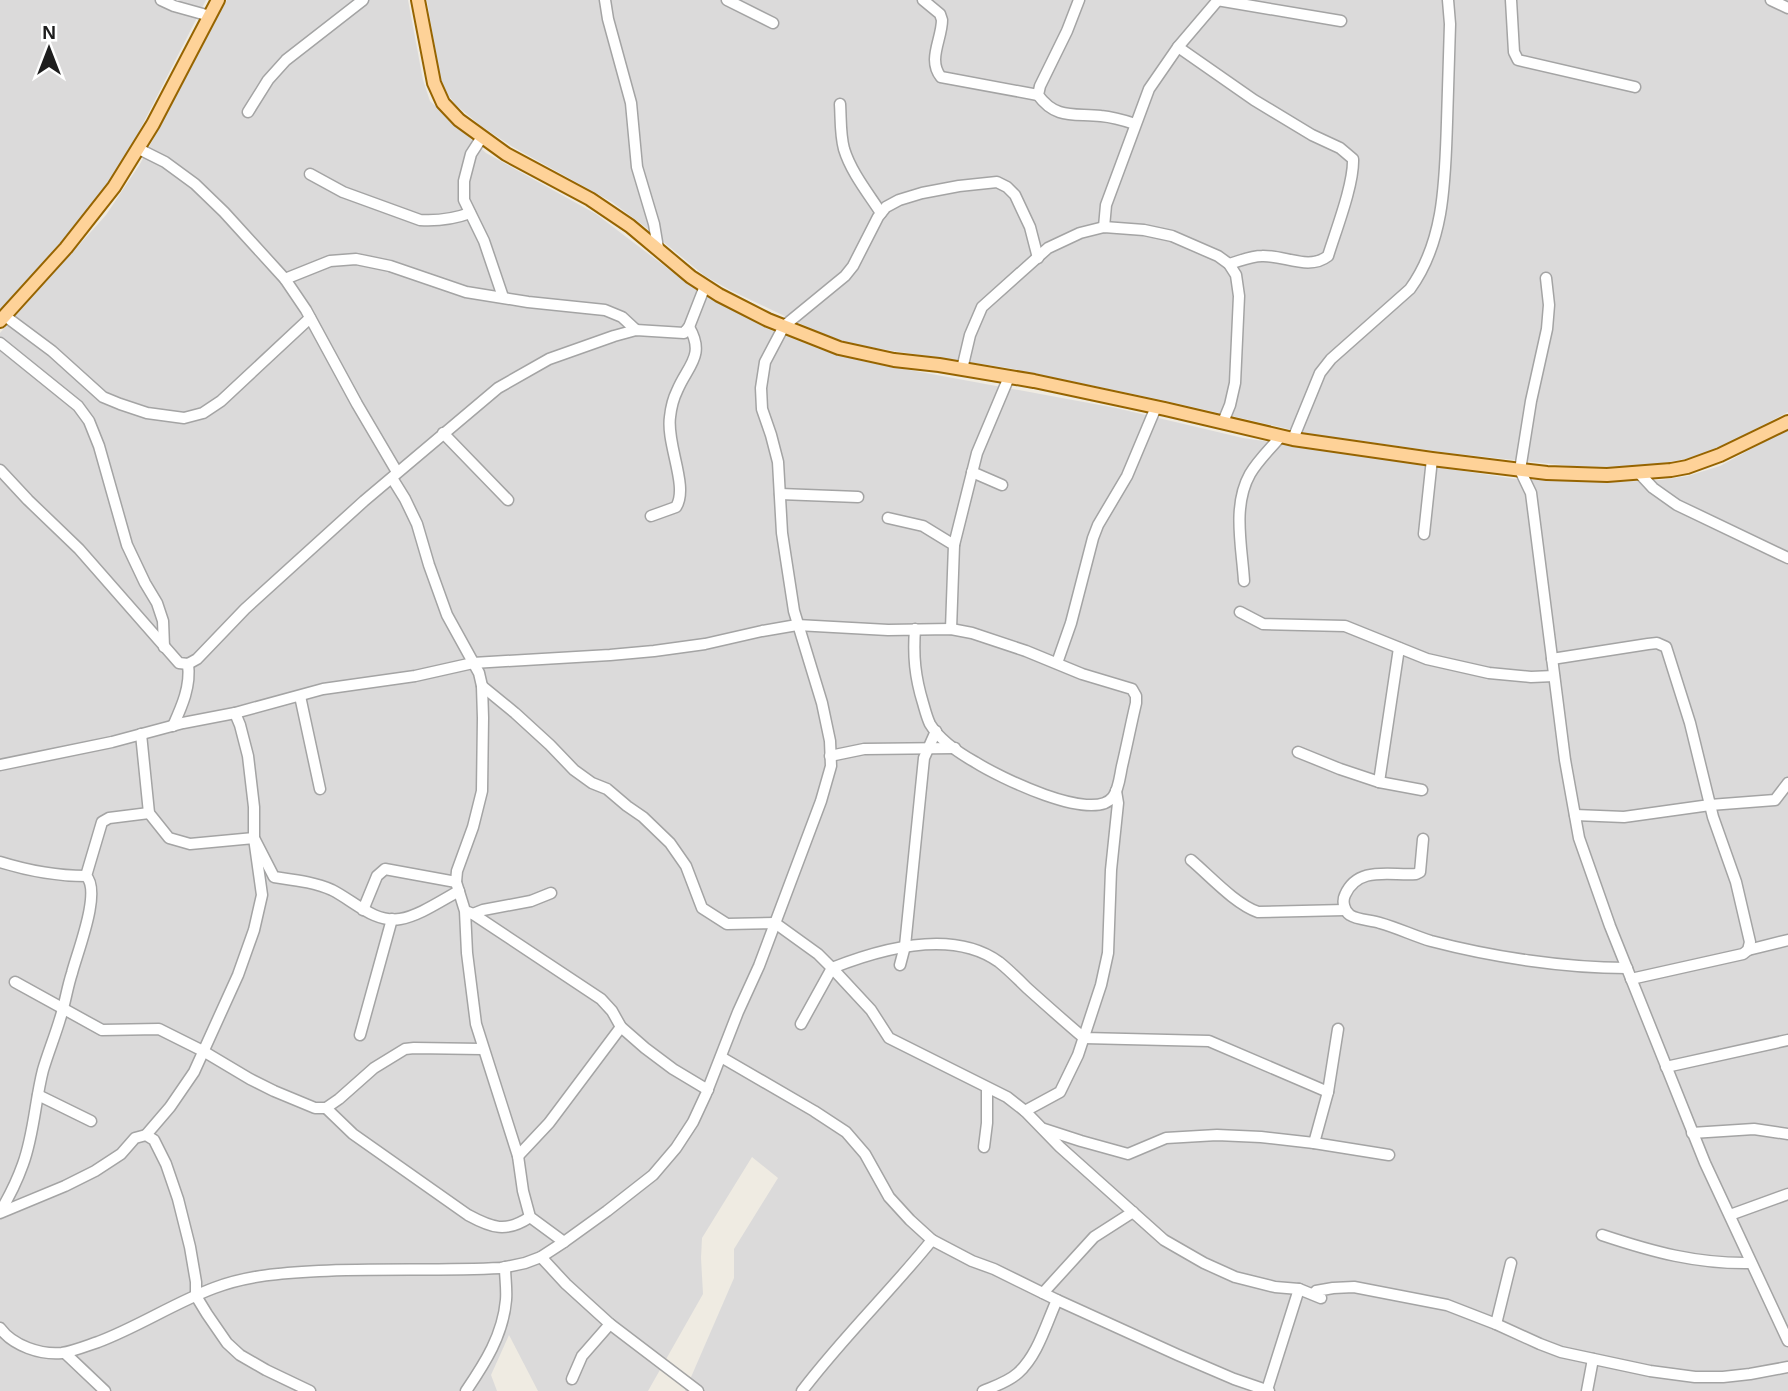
<svg xmlns="http://www.w3.org/2000/svg" width="1788" height="1391" viewBox="0 0 1788 1391" font-family="Arial,sans-serif">
	<rect width="100%" height="100%" fill="#efebe2"/>
	<g fill="#dbdada">
		<path d="M0 0H206L129 151 105 188 72 230 0 313Z"/>
		<path d="M227 0H408L423 80 430 101 486 153 596 214 692 287 768 329 822 350 866 362 1116 408 1243 438 1516 479 1615 482 1661 480 1688 476 1720 466 1788 429V1391H685L734 1278V1249L778 1178 752 1157 702 1238 701 1258 703 1294 648 1391H538L509 1335 491 1375 497 1391H0V333L106 215 140 164Z"/>
		<path d="M427 0H1788V412L1715 450 1685 459 1658 464 1613 467 1571 466 1449 453 1310 434 1162 400 1008 368 854 345 816 331 730 290 705 276 644 226 612 202 513 147 481 126 456 105 445 91 439 73Z"/>
	</g>
	<g fill="none" stroke-linecap="round" stroke-linejoin="round">
		<defs>
			<g id="minor">
				<path d="M161 0 174 6 210 16"/>
				<path d="M605 0 608 19 631 103 637 167 654 224 658 248"/>
				<path d="M727 0 773 23"/>
				<path d="M923 0 940 14 942 20C942 39 927 60 941 77L1038 95"/>
				<path d="M1079 0 1067 31 1040 86 1038 95C1056 120 1075 113 1101 116 1113 117 1123 120 1135 124"/>
				<path d="M1217 0 1341 21"/>
				<path d="M1511 0 1514 52 1518 60 1635 87"/>
				<path d="M1771 0 1788 8"/>
				<path d="M1178 47 1254 100 1312 135 1340 148 1353 159C1354 184 1336 230 1328 256 1309 271 1284 255 1262 256 1251 256 1240 261 1229 264"/>
				<path d="M840 104C841 119 840 134 844 149 851 172 868 193 881 213"/>
				<path d="M248 112 268 80 286 60 363 0"/>
				<path d="M482 137 471 154 464 181V200L484 241 503 297"/>
				<path d="M139 149 165 162 195 184 224 212 285 279 306 310 357 404 397 472"/>
				<path d="M310 174 343 192 420 220C438 221 454 219 470 213"/>
				<path d="M1104 227 1106 205 1149 89 1178 47 1218 0"/>
				<path d="M1546 278 1549 305 1547 329 1531 401 1520 470 1531 493 1565 760 1579 838 1610 926 1705 1163 1788 1341"/>
				<path d="M285 279 330 261 356 259 390 266 466 292 528 302 605 310 622 317 636 330"/>
				<path d="M5 316 52 351 103 397 120 404 147 413 184 418 203 413 221 401 310 318"/>
				<path d="M0 343 78 406 89 421 99 446 127 545 145 583 157 603 163 621 164 647"/>
				<path d="M962 369 970 335 982 307 1048 248 1080 233 1104 227 1144 230 1172 236 1218 256 1229 264 1236 275 1239 296 1235 383 1230 405 1223 422"/>
				<path d="M443 433 508 500"/>
				<path d="M1293 439 1320 373 1331 359 1410 289C1445 241 1445 179 1447 122 1448 89 1449 56 1450 24L1448 0"/>
				<path d="M0 470 28 500 79 549 179 663 188 664 197 659 245 609 364 501 498 388 549 359 614 336 636 330 684 333 689 327 705 286"/>
				<path d="M972 472 1002 485"/>
				<path d="M1640 474 1653 488 1677 505 1788 558"/>
				<path d="M392 478 405 499 417 524 429 565 447 615 479 673 482 686 483 718 482 791 473 827 457 871 456 882 465 911 467 953 476 1024 518 1156 523 1191 530 1217 564 1242"/>
				<path d="M780 494 858 497"/>
				<path d="M651 516 676 507C689 487 666 444 670 417 671 408 673 399 677 391 687 366 706 356 689 327"/>
				<path d="M888 518 923 526 954 545 951 629"/>
				<path d="M1424 534 1432 459"/>
				<path d="M954 545 977 453 1009 377"/>
				<path d="M1244 581C1242 547 1232 506 1250 474 1258 460 1271 448 1281 436"/>
				<path d="M1240 612 1263 624 1345 626 1427 659 1489 673 1531 677 1554 676"/>
				<path d="M1552 659 1648 644 1657 643 1666 647 1690 723 1713 817 1736 882 1750 942 1748 950 1743 954 1631 979"/>
				<path d="M1057 663 1071 623 1093 538 1098 525 1127 476 1156 407"/>
				<path d="M482 686 515 713 550 745 574 770 592 783 607 789 627 806 643 817 670 843 686 866 702 908 727 924 775 923 818 954 832 968 871 1010 889 1038 1007 1097 1025 1111 1060 1147 1164 1240 1204 1263 1235 1277 1275 1287 1299 1289 1321 1298 1316 1291 1333 1288 1354 1287 1447 1305 1496 1324 1540 1344 1561 1352 1650 1371 1695 1377H1723L1750 1374 1788 1367"/>
				<path d="M300 696 320 789"/>
				<path d="M235 713 240 725 248 756 254 807V838L274 877C294 880 314 882 332 890 354 901 374 923 400 919 419 916 442 900 459 891"/>
				<path d="M173 726C182 706 191 686 188 664"/>
				<path d="M141 734 149 813 169 838 190 844 254 838 262 895 254 930 238 975 194 1072 170 1107 146 1135"/>
				<path d="M1298 752 1340 769 1379 782 1399 648"/>
				<path d="M830 756 864 749 955 748"/>
				<path d="M0 765 112 742 183 723 235 713 323 689 415 676 473 663 610 655 654 651 705 644 762 631 797 625 888 630 951 629 972 633 1026 651 1082 674 1132 689 1136 696V703C1131 724 1127 745 1122 766 1120 775 1119 789 1113 797 1093 824 997 776 975 762 959 753 939 739 930 724 927 718 925 710 923 703 915 677 913 656 915 629"/>
				<path d="M1379 782 1422 790"/>
				<path d="M1575 815 1624 817 1710 805 1775 800 1788 783"/>
				<path d="M1423 839 1420 872 1416 874C1391 876 1358 865 1345 895 1342 901 1344 911 1350 915 1357 920 1372 920 1380 923 1398 928 1414 936 1431 941 1492 957 1564 968 1627 968"/>
				<path d="M1191 860C1210 876 1235 904 1258 912L1345 910"/>
				<path d="M0 862C29 871 55 876 86 876 102 891 77 953 72 973 67 988 65 1004 60 1019 55 1036 48 1053 43 1070 35 1101 34 1134 23 1164 17 1181 9 1197 0 1212"/>
				<path d="M86 876 102 822 109 818 149 813"/>
				<path d="M363 910 377 876 385 869 456 882"/>
				<path d="M468 912 473 914 483 910 531 901 551 893"/>
				<path d="M473 914 601 999 612 1011 621 1027 645 1048 673 1069 708 1090"/>
				<path d="M1748 950 1788 940"/>
				<path d="M900 965 905 946 924 758 936 731"/>
				<path d="M15 982 102 1030 159 1029 203 1051 250 1079 274 1091 315 1108H326L339 1099 374 1068 405 1049 414 1048 482 1049"/>
				<path d="M801 1024 832 968C880 949 952 928 999 962 1009 970 1018 979 1027 988 1046 1005 1065 1022 1084 1038L1209 1041 1328 1092"/>
				<path d="M360 1035 392 919"/>
				<path d="M721 1057 814 1111 846 1132 865 1154 889 1197 910 1220 932 1240 972 1261 994 1269 1057 1300 1178 1355 1234 1379 1269 1391"/>
				<path d="M1666 1067 1788 1040"/>
				<path d="M38 1095 91 1121"/>
				<path d="M326 1108 353 1134 468 1215C492 1228 506 1233 530 1217"/>
				<path d="M1025 1111 1060 1092 1078 1055 1101 985 1108 953 1111 870 1118 803 1116 791"/>
				<path d="M1044 1129 1081 1141 1128 1154 1166 1138 1217 1135 1261 1137 1314 1143 1389 1155"/>
				<path d="M1692 1133 1754 1129 1788 1134"/>
				<path d="M1314 1143 1328 1092 1338 1029"/>
				<path d="M984 1147 987 1123V1088"/>
				<path d="M518 1156 549 1123 621 1027"/>
				<path d="M0 1213 65 1186 95 1171 121 1154 135 1138 146 1135 154 1140 166 1164 178 1199 190 1247 196 1282V1296L207 1314 227 1343 240 1355 266 1370 310 1391"/>
				<path d="M1730 1215 1788 1194"/>
				<path d="M1602 1235C1653 1252 1697 1264 1751 1263"/>
				<path d="M541 1257 566 1284 610 1324 698 1391"/>
				<path d="M1043 1293 1094 1237 1133 1212"/>
				<path d="M1496 1324 1511 1263"/>
				<path d="M0 1328C13 1346 41 1355 62 1353 74 1351 86 1346 98 1342 138 1327 174 1303 214 1288 248 1275 283 1273 319 1271 380 1268 440 1271 501 1268L525 1263 541 1257 564 1242 607 1211 653 1175 676 1148 693 1122 706 1094 738 1012 759 966 821 801 831 766 830 741 822 703 794 611 782 533 778 462 771 435 762 409 761 388 765 362 784 326 845 276 853 266 878 217 886 207 899 200 922 193 959 186 997 182 1007 187 1015 195 1030 227 1038 258"/>
				<path d="M65 1353 105 1391"/>
				<path d="M572 1379 582 1356 610 1324"/>
				<path d="M1267 1390 1299 1289"/>
				<path d="M466 1391C485 1363 503 1335 506 1300 507 1289 505 1278 505 1267"/>
				<path d="M802 1391C842 1338 890 1292 932 1240"/>
				<path d="M983 1391C995 1386 1008 1382 1018 1373 1038 1355 1046 1324 1057 1300"/>
				<path d="M1587 1391 1593 1359"/>
			</g>
			<g id="major">
				<path d="M418 0 434 83 443 103 459 120 506 154 590 199 630 226 691 277 719 295 768 320 839 348 894 360 939 365 1034 381 1165 409 1293 439 1432 459 1547 473 1607 475 1671 470 1687 467 1720 455 1788 422"/>
				<path d="M0 321 66 248 114 187 153 124 218 0"/>
			</g>
		</defs>
		<use href="#minor" stroke="#a4a4a4" stroke-width="13"/>
		<use href="#major" stroke="#966400" stroke-width="16"/>
		<use href="#minor" stroke="#fff" stroke-width="10"/>
		<use href="#major" stroke="#fed298" stroke-width="12"/>
	</g>
	<g transform="translate(49 49)" stroke="#ffffff" stroke-width="5" paint-order="stroke">
	<path d="M0-5L12 26L0 18L-12 26Z" fill="#1d1d1d"/>
	<text y="-10" font-size="19" font-weight="bold" text-anchor="middle" fill="#1d1d1d">N</text>
	</g>
</svg>
